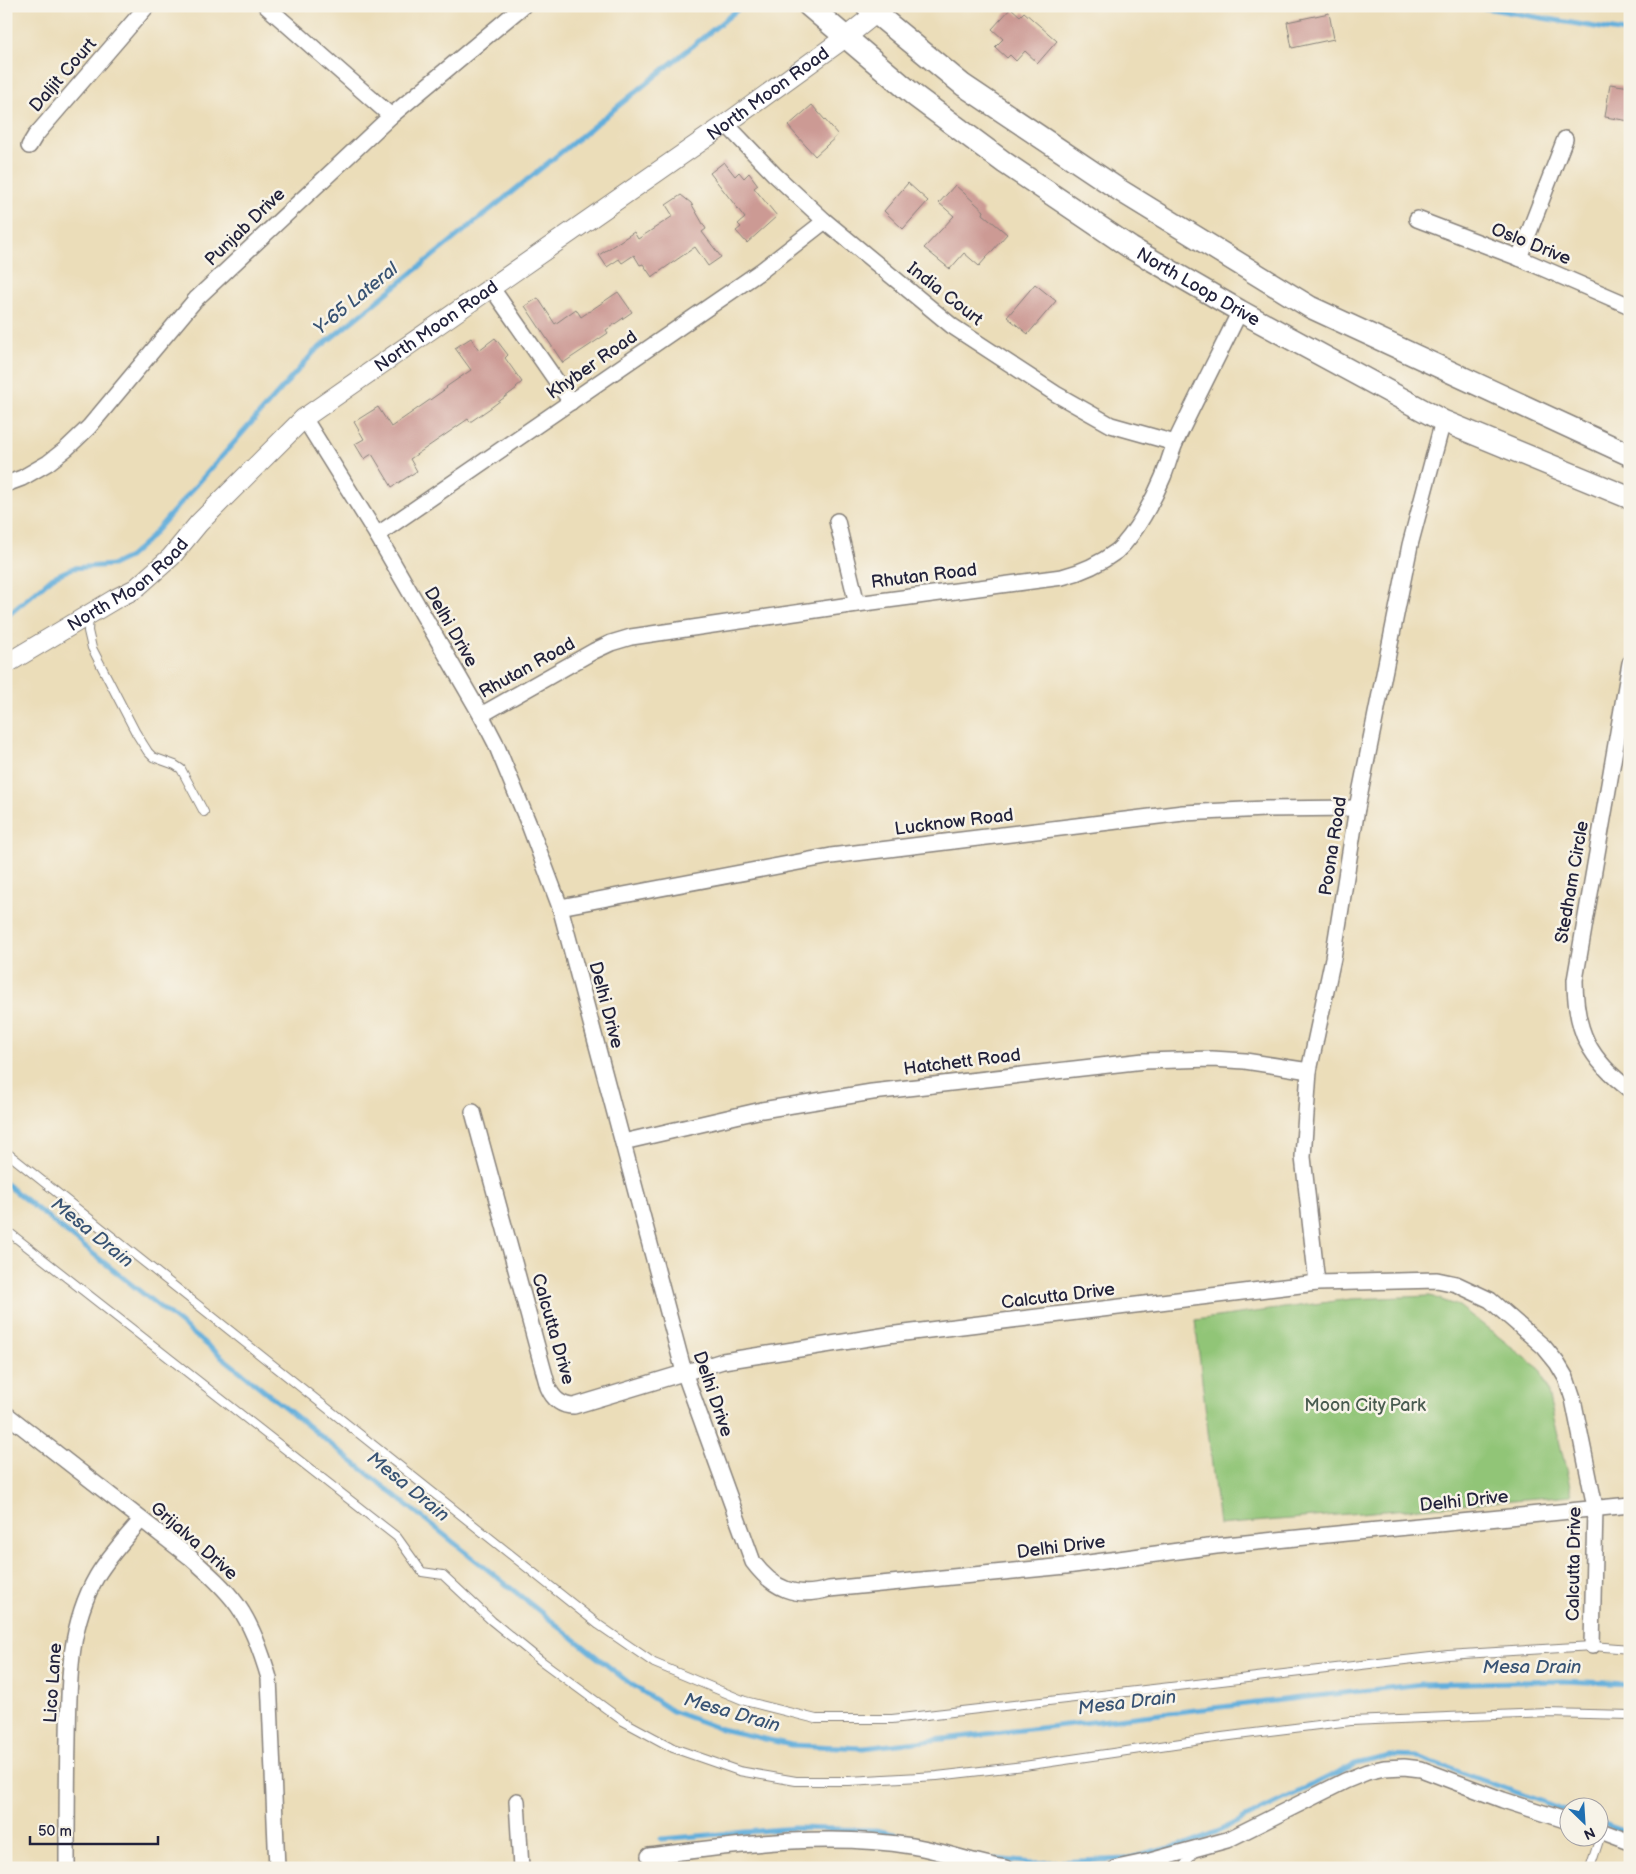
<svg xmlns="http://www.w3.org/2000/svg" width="1636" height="1874" viewBox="0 0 1636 1874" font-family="'Balsamiq Sans',sans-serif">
	<rect width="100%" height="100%" fill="#f7f3e8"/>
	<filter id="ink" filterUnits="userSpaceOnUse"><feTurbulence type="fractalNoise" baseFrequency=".02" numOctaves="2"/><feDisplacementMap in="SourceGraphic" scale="10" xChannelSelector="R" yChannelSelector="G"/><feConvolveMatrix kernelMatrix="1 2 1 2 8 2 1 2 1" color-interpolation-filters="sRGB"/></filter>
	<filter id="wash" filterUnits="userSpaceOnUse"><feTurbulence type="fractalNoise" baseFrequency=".0096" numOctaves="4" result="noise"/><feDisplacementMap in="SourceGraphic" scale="20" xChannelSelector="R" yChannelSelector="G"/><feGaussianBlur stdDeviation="1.12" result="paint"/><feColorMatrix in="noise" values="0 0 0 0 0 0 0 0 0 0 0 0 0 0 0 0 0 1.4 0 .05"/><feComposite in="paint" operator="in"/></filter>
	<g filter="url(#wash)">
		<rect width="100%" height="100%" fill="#ebddb9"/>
		<path fill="#91c577" stroke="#5a7459" d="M1430 1296 1459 1306 1540 1369 1547 1389 1572 1495 1219 1525 1195 1320 1351 1299Z"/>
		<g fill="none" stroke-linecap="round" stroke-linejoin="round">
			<g stroke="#62aedb" stroke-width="5">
				<path d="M1473 6 1630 33"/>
				<path d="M6 617 53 577 73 568 112 565 129 557 148 540 314 352 742 6"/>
				<path d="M6 1184 628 1682 672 1711 721 1729 791 1745 864 1748 1422 1684 1563 1681 1630 1684"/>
				<path d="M1598 1822 1630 1833"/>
				<path d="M661 1839 794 1828 876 1830 916 1839"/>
				<path d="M995 1859 1032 1863 1126 1859 1186 1844 1219 1831 1355 1764 1390 1756 1418 1757 1568 1811"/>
			</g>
		</g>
		<g id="blocks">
			<g fill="#cc9a94">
				<path d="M1011 8 1020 16 1024 12 1057 41 1038 63 1025 51 1016 61 1010 55 1007 58 995 47 1003 39 992 29Z"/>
				<path d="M1329 13 1334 39 1292 48 1287 22Z"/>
				<path d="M1610 84 1630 87V121L1605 117Z"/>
				<path d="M812 105 838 135 815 156 788 126Z"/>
				<path d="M724 162 735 176 739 172 744 178 749 173 758 185 754 188 777 216 747 243 736 231 741 227 738 224 745 218 710 173Z"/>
				<path d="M908 183 928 201 903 229 884 211Z"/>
				<path d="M955 185 984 211 983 214 1007 234 979 266 964 253 950 269 924 248 954 216 939 203Z"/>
				<path d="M681 195 691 203 706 229 702 232 721 257 708 266 695 247 652 277 643 264 640 265 634 255 622 263 619 259 607 267 599 255 634 232 638 239 673 216 666 205Z"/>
				<path d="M1035 284 1056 301 1028 334 1007 317Z"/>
				<path d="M618 292 632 312 606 330 608 333 563 363 525 306 538 298 555 324 576 309 581 317Z"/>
				<path d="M471 338 479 350 495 338 508 355 505 358 522 382 516 387 517 388 489 409 470 422 468 419 410 459 417 471 392 487 372 454 364 459 355 444 364 439 354 422 378 407 391 427 447 388 446 387 471 370 455 348Z"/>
			</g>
		</g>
	</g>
	<g filter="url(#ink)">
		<use href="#blocks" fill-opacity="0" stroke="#86807a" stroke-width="1"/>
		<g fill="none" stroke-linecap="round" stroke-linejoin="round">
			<defs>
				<g id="service">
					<path d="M89 616 88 631 92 648 136 733 148 752 153 757 175 765 181 769 204 812"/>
					<path d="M6 1152 599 1625 654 1663 745 1701 816 1719H892L1448 1655 1592 1646 1630 1649"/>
					<path d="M6 1230 397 1537 422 1572 443 1575 492 1621 540 1660 623 1721 673 1748 739 1771 796 1781H849L937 1776 1024 1766 1222 1737 1351 1721 1547 1713 1630 1715"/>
					<path d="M1182 1868 1195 1851"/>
					<path d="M1590 1868 1602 1831"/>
				</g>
				<g id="minor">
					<path d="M266 6 391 116"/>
					<path d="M726 124 774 174 825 221 952 326 1056 394 1111 425 1175 443"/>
					<path d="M29 146 35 136 147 6"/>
					<path d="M1417 219 1519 258 1630 306"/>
					<path d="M1519 258 1565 139"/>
					<path d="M491 287 571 402"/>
					<path d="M304 418 377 535 481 715 495 742 530 827 560 907 684 1372 753 1562C773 1589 796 1599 829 1589L1066 1566 1216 1546 1630 1505"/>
					<path d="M6 484 22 478 48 463 67 448 89 427 196 299 391 116 523 6"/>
					<path d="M837 521 857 604"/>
					<path d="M377 535 761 271 825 221"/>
					<path d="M1630 663 1575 980C1575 1031 1589 1059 1630 1090"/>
					<path d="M481 715 594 651 611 643 631 637 857 604 1062 577C1082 572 1101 563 1117 551 1135 535 1154 499 1163 477 1168 465 1171 452 1176 441 1197 397 1219 354 1240 311"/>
					<path d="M560 907 831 856 1183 813 1265 809 1357 808"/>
					<path d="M473 1112 548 1387C553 1399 561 1406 574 1406L723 1361 888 1335 1317 1283 1437 1280 1456 1284 1490 1300 1544 1347 1557 1363 1566 1378 1573 1399 1595 1507 1592 1646"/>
					<path d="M623 1142 762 1110 872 1092 1144 1061 1212 1059 1245 1061 1309 1071"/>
					<path d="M1317 1283 1303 1157 1309 1071 1333 958 1357 808 1410 545 1443 421"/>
					<path d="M6 1414 191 1558C208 1573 225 1588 238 1606 253 1627 262 1654 269 1678L277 1868"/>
					<path d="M517 1801 521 1868"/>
					<path d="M1598 1830 1630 1842"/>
					<path d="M649 1856C735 1845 826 1832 912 1846 943 1851 973 1863 1005 1868"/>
					<path d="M67 1868C67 1825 67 1782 68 1739 69 1683 68 1626 97 1576 109 1556 126 1538 141 1520"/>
					<path d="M1117 1868 1150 1861 1227 1840 1345 1781 1367 1772 1384 1768 1404 1767 1421 1769 1503 1800 1568 1821"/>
				</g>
				<g id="tertiary">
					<path id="s1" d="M6 664 115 599 135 589 171 557 199 523 304 418 726 124 846 37 885 6"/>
				</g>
				<g id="secondary">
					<path id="s2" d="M809 6 915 96 1005 163 1131 248 1240 311 1443 421 1630 498"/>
					<path d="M867 6 963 85 1121 191 1310 307 1630 455"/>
				</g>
			</defs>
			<use href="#service" stroke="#86807a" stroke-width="10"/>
			<use href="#minor" stroke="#86807a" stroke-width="18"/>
			<use href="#tertiary" stroke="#86807a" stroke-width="21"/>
			<use href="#secondary" stroke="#86807a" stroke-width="24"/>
			<use href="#service" stroke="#fff" stroke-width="8"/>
			<use href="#minor" stroke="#fff" stroke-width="15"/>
			<use href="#tertiary" stroke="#fff" stroke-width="19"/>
			<use href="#secondary" stroke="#fff" stroke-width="21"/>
		</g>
	</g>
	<g text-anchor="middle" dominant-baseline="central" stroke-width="5" stroke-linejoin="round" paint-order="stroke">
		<g font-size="18" fill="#22223b" stroke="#f7f3e8">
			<text transform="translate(63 75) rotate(-49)">Daljit Court</text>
			<text stroke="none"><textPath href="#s1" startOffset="956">North Moon Road</textPath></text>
			<text transform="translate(245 227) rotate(-44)">Punjab Drive</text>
			<text transform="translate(1531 244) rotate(22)">Oslo Drive</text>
			<text stroke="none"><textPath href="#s2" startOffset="481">North Loop Drive</textPath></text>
			<text transform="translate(945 294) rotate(38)">India Court</text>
			<text stroke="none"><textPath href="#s1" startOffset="551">North Moon Road</textPath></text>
			<text transform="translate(592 365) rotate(-35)">Khyber Road</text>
			<text transform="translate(924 576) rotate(-7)">Rhutan Road</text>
			<text stroke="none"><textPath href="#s1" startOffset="146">North Moon Road</textPath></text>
			<text transform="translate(451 627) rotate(60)">Delhi Drive</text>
			<text transform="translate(527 668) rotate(-29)">Rhutan Road</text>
			<text transform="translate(954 822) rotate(-7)">Lucknow Road</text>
			<text transform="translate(1333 846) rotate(-81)">Poona Road</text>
			<text transform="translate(1572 882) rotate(-80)">Stedham Circle</text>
			<text transform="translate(606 1005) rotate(75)">Delhi Drive</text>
			<text transform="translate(962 1062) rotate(-7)">Hatchett Road</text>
			<text transform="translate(1058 1296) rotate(-7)">Calcutta Drive</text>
			<text transform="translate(553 1329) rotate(74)">Calcutta Drive</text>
			<text transform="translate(713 1394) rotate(71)">Delhi Drive</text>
			<text transform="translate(1464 1501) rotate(-6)">Delhi Drive</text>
			<text transform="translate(194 1541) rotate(41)">Grijalva Drive</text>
			<text transform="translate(1061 1547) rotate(-7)">Delhi Drive</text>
			<text transform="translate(1574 1564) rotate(-89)">Calcutta Drive</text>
			<text transform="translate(53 1683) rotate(-86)">Lico Lane</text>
		</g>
		<g font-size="18" fill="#495b50" stroke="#f7f3e8">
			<text x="1365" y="1405">Moon City Park</text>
		</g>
		<g font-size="19" font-style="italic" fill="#385373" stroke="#f7f3e8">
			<text transform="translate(356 299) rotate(-39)">Y-65 Lateral</text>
			<text transform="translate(92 1233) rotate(39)">Mesa Drain</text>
			<text transform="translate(408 1487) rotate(39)">Mesa Drain</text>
			<text x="1532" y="1667">Mesa Drain</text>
			<text transform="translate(1127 1703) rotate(-7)">Mesa Drain</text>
			<text transform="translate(732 1713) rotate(16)">Mesa Drain</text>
		</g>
	</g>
	<rect width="1636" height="1874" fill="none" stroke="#f7f3e8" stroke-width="25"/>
	<g transform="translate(1584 1822) rotate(155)"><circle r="24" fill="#f7f3e8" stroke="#a29fa3"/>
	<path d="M0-4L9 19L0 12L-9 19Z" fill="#1f6fb2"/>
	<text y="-8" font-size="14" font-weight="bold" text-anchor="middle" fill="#22223b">N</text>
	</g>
	<path d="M30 1836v8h128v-8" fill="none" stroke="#22223b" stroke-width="2.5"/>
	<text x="38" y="1836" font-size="15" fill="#22223b" stroke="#f7f3e8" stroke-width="4" paint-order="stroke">50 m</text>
</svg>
